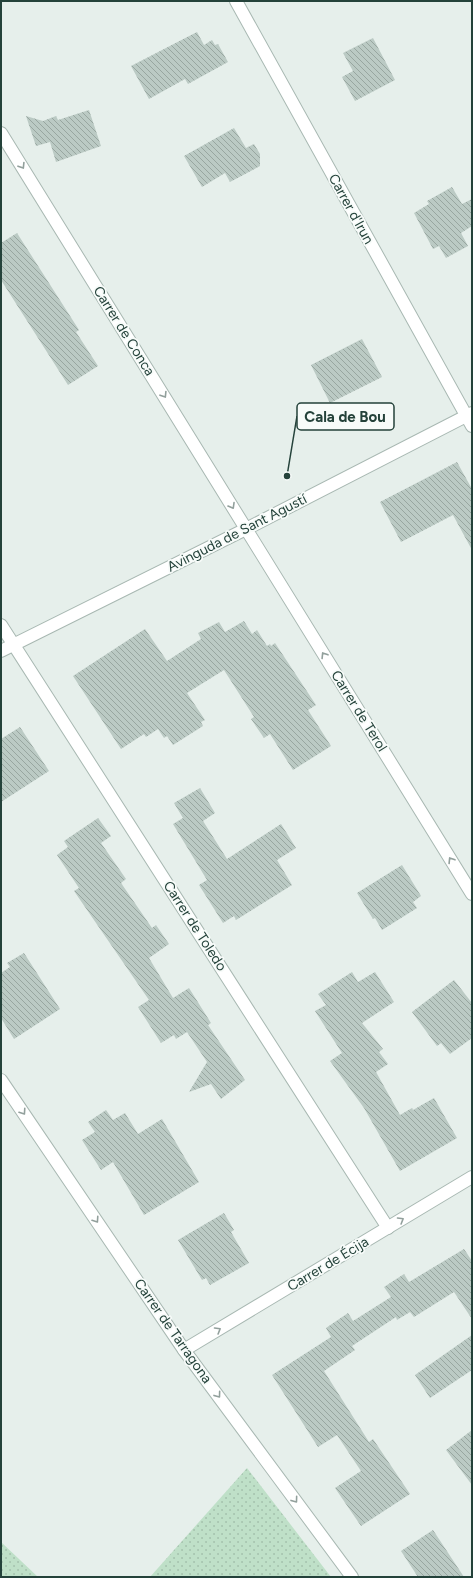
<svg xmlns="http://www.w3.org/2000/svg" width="473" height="1578" viewBox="0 0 473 1578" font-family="Figtree,sans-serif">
	<defs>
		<pattern id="grass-dots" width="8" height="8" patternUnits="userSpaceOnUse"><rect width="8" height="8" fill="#bfe0c8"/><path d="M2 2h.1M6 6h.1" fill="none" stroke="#a4c1ad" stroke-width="1.8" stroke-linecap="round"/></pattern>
		<pattern id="building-back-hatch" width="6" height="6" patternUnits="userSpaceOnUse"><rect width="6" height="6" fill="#bbcac4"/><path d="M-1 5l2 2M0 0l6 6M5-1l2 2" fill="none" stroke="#98a6a0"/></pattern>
	</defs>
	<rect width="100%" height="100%" fill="#e6efeb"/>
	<g fill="url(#grass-dots)">
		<path d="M247 1468 331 1577H150Z"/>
		<path d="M1 1542 38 1577H1Z"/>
	</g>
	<g fill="url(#building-back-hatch)">
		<path d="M197 32 204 45 212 40 215 45 218 44 228 62 188 84 185 79 149 99 131 66Z"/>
		<path d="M373 38 395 80 355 101 342 77 353 71 343 53Z"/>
		<path d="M89 110 101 146 56 162 50 142 36 146 26 116 43 121 56 116 58 120Z"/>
		<path d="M234 128 246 148 254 144 260 154V166L230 182 225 173 202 187 184 156Z"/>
		<path d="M452 187 462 204 472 199V226L461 233 468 246 446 258 439 246 433 249 414 213 429 204 427 201Z"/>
		<path d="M17 233 79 330 76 332 98 366 68 385 1 280V243Z"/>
		<path d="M362 339 382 377 330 403 311 365Z"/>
		<path d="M457 462 472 489V550L453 515 401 542 380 502Z"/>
		<path d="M244 621 252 634 257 630 267 646 270 644 271 646 275 643 316 705 308 710 331 746 293 770 270 734 264 738 251 719 254 717 224 670 187 693 205 720 201 722 203 726 173 745 167 736 164 738 158 729 146 737 144 734 121 749 73 676 145 629 167 661 201 639 198 633 219 622 225 632Z"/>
		<path d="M20 727 49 771 1 802V739Z"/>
		<path d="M200 788 215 813 203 821 227 859 281 824 296 848 277 860 292 885 236 920 234 916 223 923 199 885 207 880 173 824 183 818 174 803Z"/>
		<path d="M98 818 111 836 101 843 126 879 121 883 152 928 156 925 169 944 149 958 173 998 189 988 211 1023 208 1025 245 1080 221 1099 211 1084 189 1092 207 1062 187 1032 176 1039 174 1035 161 1043 138 1007 149 1000 74 891 79 888 57 855 68 847 64 841Z"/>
		<path d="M402 865 421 896 413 902 417 908 382 930 375 918 373 919 357 893Z"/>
		<path d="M24 953 60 1009 14 1039 1 1018V973L10 967 7 963Z"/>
		<path d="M352 972 358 982 375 972 394 1002 362 1023 383 1049 379 1052 388 1064 376 1072 400 1115 412 1108 413 1110 434 1098 457 1138 400 1171 364 1108 330 1061 342 1053 315 1011 326 1005 318 994Z"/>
		<path d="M454 980 472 1003V1038L450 1054 441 1043 437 1046 412 1012Z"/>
		<path d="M106 1110 113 1120 125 1113 138 1134 162 1119 199 1182 144 1215 113 1162 101 1170 82 1140 95 1132 88 1122Z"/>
		<path d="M224 1213 234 1230 231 1232 249 1263 210 1285 206 1278 202 1280 178 1240Z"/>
		<path d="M464 1249 472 1261V1319L454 1292 414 1317 410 1312 397 1320 396 1317 352 1346 355 1350 324 1371 369 1442 373 1439 410 1494 361 1526 335 1488 361 1471 337 1435 318 1447 272 1375 331 1337 326 1328 348 1313 353 1321 391 1297 384 1287 404 1274 409 1282Z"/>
		<path d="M472 1335V1370L430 1398 415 1375Z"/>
		<path d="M472 1430V1485L446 1450Z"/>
		<path d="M433 1530 464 1577H418L401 1551Z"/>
	</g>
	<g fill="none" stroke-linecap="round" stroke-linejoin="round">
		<defs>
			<g id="minor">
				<path d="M236 1 472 426"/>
				<path d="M1 133 472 894"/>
				<path d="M1 625 388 1228"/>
				<path d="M1 1080 184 1350 352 1577"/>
				<path d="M184 1350 472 1177"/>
			</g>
			<path id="tertiary" d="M1 651 246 529 472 413"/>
		</defs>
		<use href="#minor" stroke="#a8b8b2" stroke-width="14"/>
		<use href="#tertiary" stroke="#a8b8b2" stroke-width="14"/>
		<use href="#minor" stroke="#fff" stroke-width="12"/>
		<use href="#tertiary" stroke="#fff" stroke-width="12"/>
	</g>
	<defs><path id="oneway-chevron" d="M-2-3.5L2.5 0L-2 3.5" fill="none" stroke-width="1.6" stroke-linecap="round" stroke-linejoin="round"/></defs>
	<g stroke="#92a09c">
		<use href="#oneway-chevron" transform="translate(22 166) rotate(58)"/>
		<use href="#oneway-chevron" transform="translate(164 395) rotate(58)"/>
		<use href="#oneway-chevron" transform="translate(232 506) rotate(60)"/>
		<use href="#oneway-chevron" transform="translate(324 655) rotate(-122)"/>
		<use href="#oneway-chevron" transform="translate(451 860) rotate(-122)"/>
		<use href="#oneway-chevron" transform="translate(23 1112) rotate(56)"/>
		<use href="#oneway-chevron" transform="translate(96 1220) rotate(56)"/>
		<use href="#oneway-chevron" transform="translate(401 1220) rotate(-31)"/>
		<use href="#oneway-chevron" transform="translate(218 1330) rotate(-31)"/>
		<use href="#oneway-chevron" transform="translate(218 1395) rotate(54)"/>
		<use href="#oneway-chevron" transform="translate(295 1500) rotate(54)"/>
	</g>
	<g text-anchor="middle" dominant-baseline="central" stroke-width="3.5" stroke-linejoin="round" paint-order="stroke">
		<g font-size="14" fill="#24423a" stroke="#f7fbf9">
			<text transform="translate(351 209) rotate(61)">Carrer d'Irun</text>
			<text transform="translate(124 331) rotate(58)">Carrer de Conca</text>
			<text transform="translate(237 533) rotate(-27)">Avinguda de Sant Agustí</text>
			<text transform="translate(359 711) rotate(58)">Carrer de Terol</text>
			<text transform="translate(195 926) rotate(57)">Carrer de Toledo</text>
			<text transform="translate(328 1264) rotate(-31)">Carrer de Écija</text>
			<text transform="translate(173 1331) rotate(55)">Carrer de Tarragona</text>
		</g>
	</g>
	<path fill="none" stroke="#24423a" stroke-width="1.5" d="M287 476L297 416"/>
	<circle fill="#24423a" stroke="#f7fbf9" stroke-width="1.5" cx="287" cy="476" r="4"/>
	<rect fill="#f7fbf9" stroke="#24423a" stroke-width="1.5" x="297" y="403" width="97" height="27" rx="4"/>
	<g font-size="15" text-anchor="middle" font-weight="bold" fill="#24423a">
		<text x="345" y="422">Cala de Bou</text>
	</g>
	<rect width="473" height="1578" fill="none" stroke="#24423a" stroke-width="4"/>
</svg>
